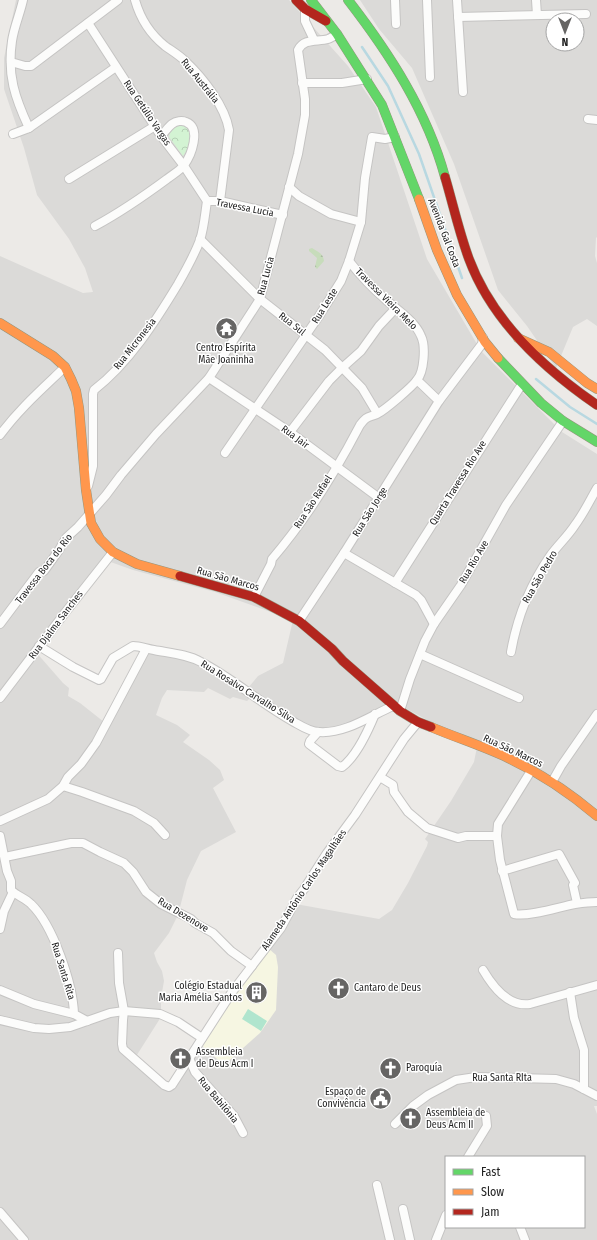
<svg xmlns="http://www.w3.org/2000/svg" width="597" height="1240" viewBox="0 0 597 1240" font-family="'Fira Sans Condensed',sans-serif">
	<defs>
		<pattern id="forest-firs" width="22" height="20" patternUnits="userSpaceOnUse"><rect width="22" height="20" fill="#c7dcbb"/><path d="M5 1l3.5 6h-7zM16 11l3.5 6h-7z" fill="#aabca0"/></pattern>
		<pattern id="park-crowns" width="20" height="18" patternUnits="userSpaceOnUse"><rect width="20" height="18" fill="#d3f3d3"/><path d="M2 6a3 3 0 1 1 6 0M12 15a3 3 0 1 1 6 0" fill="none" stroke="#b5d0b5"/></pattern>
	</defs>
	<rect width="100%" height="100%" fill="#eceae7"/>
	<g fill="#dbdad8" fill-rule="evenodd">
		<path d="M16 0H289L348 66 376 107 427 259 481 351 562 432 597 454V1106H594L597 1114V1240H0V256L83 293 93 292 85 268 69 239 37 195 24 148 4 89V58ZM105 560 133 570 215 592 293 620 283 663 258 676 248 688 202 665 178 657 143 651 104 722 80 703 68 696 69 688 63 683 35 651ZM208 688 230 699 233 697 247 701 250 698 316 730 345 727 394 702 477 747 474 762 451 801 425 839 428 842 427 846 408 883 392 910 379 919 290 903 280 927 169 1085 135 1058 161 1017V998L164 981 162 971 157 962 154 953 169 933 178 915 187 880 201 851 236 832 213 788 224 780 220 770 209 760 183 742 190 735 177 725 156 715 162 698 167 690 204 692ZM446 1157H584V1227H446Z"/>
		<path d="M360 0H597V238L596 237 595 256 597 263V326L587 319 573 327 556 368 527 326 498 290 454 164 412 68 379 29ZM553 20H577V44H553Z"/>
	</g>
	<path fill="#f6f6e2" d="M268 948 276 955 278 967 276 1010 260 1033 224 1065 200 1044Z"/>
	<path fill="url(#forest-firs)" d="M312 248C318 252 323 253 324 261L317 269 315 267 317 258 309 251V249Z"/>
	<path fill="url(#park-crowns)" d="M180 123 189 126C192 139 191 145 183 156L169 137 171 128Z"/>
	<path fill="#b0e5ce" d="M248 1009 267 1021 261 1031 242 1019Z"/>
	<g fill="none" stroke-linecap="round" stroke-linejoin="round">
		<g stroke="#b8d8e1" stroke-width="2.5">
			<path d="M362 47 388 86 419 154 462 278"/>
			<path d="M536 379 570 407 597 424"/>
		</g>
		<defs>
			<g id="street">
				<path d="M23 0C20 14 14 27 12 41 7 75 15 98 29 128"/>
				<path d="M135 0C140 18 150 34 165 46 172 51 179 55 185 61 203 78 225 106 229 130L220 201"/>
				<path d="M395 0 396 24"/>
				<path d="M427 0 430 77"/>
				<path d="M457 0 463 92"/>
				<path d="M536 0 537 15"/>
				<path d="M305 9V21L314 40"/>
				<path d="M458 17 586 14"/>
				<path d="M88 23 161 136 184 166 207 201"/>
				<path d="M11 62 25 66H31L118 0"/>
				<path d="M302 83H342L367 79"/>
				<path d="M588 119 597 120"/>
				<path d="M13 134 29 128 116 67"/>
				<path d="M69 179 155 126"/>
				<path d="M289 187 299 196 331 214 361 222"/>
				<path d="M207 201H220L283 215"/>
				<path d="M95 226C121 212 144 196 167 179 172 175 181 170 184 165 191 156 202 128 186 122 182 120 176 121 172 124 168 127 165 132 161 136"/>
				<path d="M200 239 260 299 325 350 362 388 377 413"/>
				<path d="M209 378 290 432 379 498"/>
				<path d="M417 380 439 401"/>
				<path d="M290 432 329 381 342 368 361 351 379 326 395 309"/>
				<path d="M0 435C19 409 42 389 65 367"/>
				<path d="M225 453 319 316 341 281 349 261 361 222 365 178 372 137 385 139 395 137"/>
				<path d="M88 486 93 466V394L94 390C129 363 155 322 178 284 186 270 194 256 200 240 204 228 205 214 207 201"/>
				<path d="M344 553 416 595 421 600 434 624"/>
				<path d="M395 583 522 384"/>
				<path d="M254 597 271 564 272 559C307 518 335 473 360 425 367 416 367 418 377 414 385 410 412 387 417 380 424 372 426 346 421 336 415 321 397 310 385 299 372 288 360 275 349 261"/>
				<path d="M299 621 344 553 439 401 482 344 483 338"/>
				<path d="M0 624 39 572 44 571 59 550 66 538 78 527 106 495 121 475 156 434 209 378 260 299 298 154 305 115V99L298 50C304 38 317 42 328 39 331 38 334 36 337 34"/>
				<path d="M39 646 73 667 99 680 101 679 113 658 133 646C140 646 147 649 154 650 169 653 187 654 201 662 234 679 261 704 294 722 301 726 310 732 319 732 345 734 370 716 393 706"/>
				<path d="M511 652C517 618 530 585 550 556 558 545 568 536 575 525 584 513 590 500 597 488"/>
				<path d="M420 654 519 698"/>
				<path d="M0 698 64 614 113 552"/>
				<path d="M400 711 410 679 425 641 434 624 461 585 506 505 563 421"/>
				<path d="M318 732 310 741 309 744 338 766 342 767C357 756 368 731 375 714"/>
				<path d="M531 771 498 824 497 836 500 860 514 914C529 917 559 907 575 904 582 903 590 902 597 902"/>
				<path d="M380 777 393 785 394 792 403 805 408 812 427 828 458 838 466 836H497"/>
				<path d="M552 782 561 766 597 714"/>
				<path d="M63 786 82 792 134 811 154 823 165 835"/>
				<path d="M0 821 48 799 63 786 68 777 81 764 96 743 146 649"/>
				<path d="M0 836 7 871 11 881V890C17 896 25 898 31 904 53 925 73 984 74 1014L87 1021"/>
				<path d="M5 857 71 843H83L100 852 124 863 133 872 146 892 161 904 191 919 195 923 213 933 231 951 252 966"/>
				<path d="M502 871 559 854 575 883 573 885 577 903"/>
				<path d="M0 929 4 911 13 892"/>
				<path d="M118 953 119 983 124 1011 123 1020 122 1044 123 1049 164 1085 169 1087 172 1085 232 992 281 928 297 898 304 889 327 853 355 815 404 739 418 722"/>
				<path d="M483 970C493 987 508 1007 530 1004L597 985"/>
				<path d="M0 990 34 1004 74 1014"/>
				<path d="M570 992 574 1018 584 1050V1089"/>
				<path d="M0 1020 34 1028 49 1029 70 1027 110 1013 124 1011 160 1014 178 1022 202 1038"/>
				<path d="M189 1058 195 1072 234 1116 243 1133"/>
				<path d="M395 1124 413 1106 428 1095 456 1080 476 1077 556 1079 574 1084 597 1096"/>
				<path d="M468 1157 487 1126 486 1116"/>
				<path d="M377 1185 390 1240"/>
				<path d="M403 1209 410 1240"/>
				<path d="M0 1212 24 1240"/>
				<path d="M520 1227 525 1240"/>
				<path d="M436 1240 446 1215"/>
			</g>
			<g id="fast">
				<path d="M311 0 337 34 382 105 419 199"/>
				<path d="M348 0C389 53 427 111 445 177"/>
				<path d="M498 358 541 403 563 421 597 442"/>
			</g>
			<g id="slow">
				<path d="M419 199 437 250 457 295 485 342 498 358"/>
				<path d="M0 323 53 356 65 367 71 379 76 391 79 408 86 490 91 523 100 539 113 552 137 564 180 576"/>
				<path d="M518 338 549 352 587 383 597 389"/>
				<path d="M431 727C457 738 483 746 508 758 540 773 570 793 597 816"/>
			</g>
			<g id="jam">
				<path d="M296 0 305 9 326 21"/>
				<path d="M445 177C453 204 459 232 469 259 492 321 543 368 597 405"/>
				<path d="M180 576 254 597 299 621 332 649 343 661 400 711 418 722 431 727"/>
			</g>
		</defs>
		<use href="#street" stroke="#c5c4c3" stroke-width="10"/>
		<use href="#fast" stroke="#95967e" stroke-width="10"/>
		<use href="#slow" stroke="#95967e" stroke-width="10"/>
		<use href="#jam" stroke="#95967e" stroke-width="10"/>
		<use href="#street" stroke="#fcfcfb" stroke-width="8"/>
		<use href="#fast" stroke="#63d668" stroke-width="9"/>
		<use href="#slow" stroke="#ff974d" stroke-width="9"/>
		<use href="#jam" stroke="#b3261e" stroke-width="9"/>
	</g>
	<defs>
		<symbol id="temple-disc" viewBox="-11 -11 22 22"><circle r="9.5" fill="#666564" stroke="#fff"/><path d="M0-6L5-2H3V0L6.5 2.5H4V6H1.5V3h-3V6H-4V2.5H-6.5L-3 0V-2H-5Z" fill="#fff"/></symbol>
		<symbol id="church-disc" viewBox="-11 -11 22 22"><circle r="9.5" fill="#666564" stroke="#fff"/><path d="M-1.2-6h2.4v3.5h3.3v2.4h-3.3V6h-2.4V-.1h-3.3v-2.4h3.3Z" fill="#fff"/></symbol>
		<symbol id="building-disc" viewBox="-11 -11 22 22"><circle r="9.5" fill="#666564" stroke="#fff"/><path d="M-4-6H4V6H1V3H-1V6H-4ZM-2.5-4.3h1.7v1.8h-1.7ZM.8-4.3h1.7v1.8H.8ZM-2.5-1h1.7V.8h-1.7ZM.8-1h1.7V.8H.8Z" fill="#fff"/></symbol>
		<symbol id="civic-disc" viewBox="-11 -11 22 22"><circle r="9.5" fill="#666564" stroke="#fff"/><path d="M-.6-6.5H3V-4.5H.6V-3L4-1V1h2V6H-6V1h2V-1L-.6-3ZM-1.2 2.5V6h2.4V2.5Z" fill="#fff"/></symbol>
	</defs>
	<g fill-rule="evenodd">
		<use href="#temple-disc" x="214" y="316" width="25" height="25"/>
		<use href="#church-disc" x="326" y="976" width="25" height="25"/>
		<use href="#building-disc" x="244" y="980" width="25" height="25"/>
		<use href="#church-disc" x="168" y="1046" width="25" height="25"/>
		<use href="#church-disc" x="378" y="1056" width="25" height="25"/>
		<use href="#civic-disc" x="368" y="1086" width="25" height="25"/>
		<use href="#church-disc" x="398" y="1106" width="25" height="25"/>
	</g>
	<g text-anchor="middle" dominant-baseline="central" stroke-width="3" stroke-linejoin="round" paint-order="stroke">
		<g font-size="10" fill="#1e1e1e" stroke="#fff">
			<text transform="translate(200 81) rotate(51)">Rua Austrália</text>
			<text transform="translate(147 113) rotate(56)">Rua Getúlio Vargas</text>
			<text transform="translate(245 208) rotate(11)">Travessa Lucia</text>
			<text transform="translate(444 233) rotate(69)">Avenida Gal Costa</text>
			<text transform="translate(266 276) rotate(-75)">Rua Lucia</text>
			<text transform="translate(386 299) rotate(45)">Travessa Vieira Melo</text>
			<text transform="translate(325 306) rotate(-58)">Rua Leste</text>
			<text transform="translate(292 324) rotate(38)">Rua Sul</text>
			<text transform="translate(135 344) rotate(-52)">Rua Micronesia</text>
			<text transform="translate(295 437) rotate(36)">Rua Jair</text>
			<text transform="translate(458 483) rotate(-58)">Quarta Travessa Rio Ave</text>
			<text transform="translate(313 502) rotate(-57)">Rua São Rafael</text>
			<text transform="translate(370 512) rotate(-58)">Rua São Jorge</text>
			<text transform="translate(474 562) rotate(-60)">Rua Rio Ave</text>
			<text transform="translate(44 569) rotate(-52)">Travessa Boca do Rio</text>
			<text transform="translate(540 577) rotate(-60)">Rua São Pedro</text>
			<text transform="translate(228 579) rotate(16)">Rua São Marcos</text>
			<text transform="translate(56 625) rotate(-53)">Rua Djalma Sanches</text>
			<text transform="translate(248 692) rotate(32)">Rua Rosalvo Carvalho Silva</text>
			<text transform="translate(513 751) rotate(25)">Rua São Marcos</text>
			<text transform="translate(304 890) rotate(-56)">Alameda Antônio Carlos Magalhães</text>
			<text transform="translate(183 915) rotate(31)">Rua Dezenove</text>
			<text transform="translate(63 971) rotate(73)">Rua Santa Rita</text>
			<text x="502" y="1078">Rua Santa RIta</text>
			<text transform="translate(218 1100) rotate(50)">Rua Babilônia</text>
		</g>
		<g font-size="10" fill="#1e1e1e" stroke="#fff" text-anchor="start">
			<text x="226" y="348" text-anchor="middle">Centro Espírita<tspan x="226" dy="12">Mãe Joaninha</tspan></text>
			<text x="242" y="986" text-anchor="end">Colégio Estadual<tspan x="242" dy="12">Maria Amélia Santos</tspan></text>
			<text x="354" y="988">Cantaro de Deus</text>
			<text x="196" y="1052">Assembleia<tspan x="196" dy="12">de Deus Acm I</tspan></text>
			<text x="406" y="1068">Paroquía</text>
			<text x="366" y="1092" text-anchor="end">Espaço de<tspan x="366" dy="12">Convivência</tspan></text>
			<text x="426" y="1113">Assembleia de<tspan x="426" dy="12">Deus Acm II</tspan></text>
		</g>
	</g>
	<rect x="445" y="1156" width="140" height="72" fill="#ffffff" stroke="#a5a5a5"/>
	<rect x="453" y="1169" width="20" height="6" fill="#63d668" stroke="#a5a5a5"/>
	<text x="481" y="1176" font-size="12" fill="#1e1e1e">Fast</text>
	<rect x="453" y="1189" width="20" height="6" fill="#ff974d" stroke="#a5a5a5"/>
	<text x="481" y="1196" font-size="12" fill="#1e1e1e">Slow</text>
	<rect x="453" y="1209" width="20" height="6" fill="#b3261e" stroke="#a5a5a5"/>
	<text x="481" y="1216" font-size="12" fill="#1e1e1e">Jam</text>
	<g transform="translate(565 32) rotate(180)"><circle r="19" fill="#ffffff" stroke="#a5a5a5"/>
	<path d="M0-3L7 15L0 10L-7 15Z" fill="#666564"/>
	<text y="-6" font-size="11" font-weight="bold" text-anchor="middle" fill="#1e1e1e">N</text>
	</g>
</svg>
